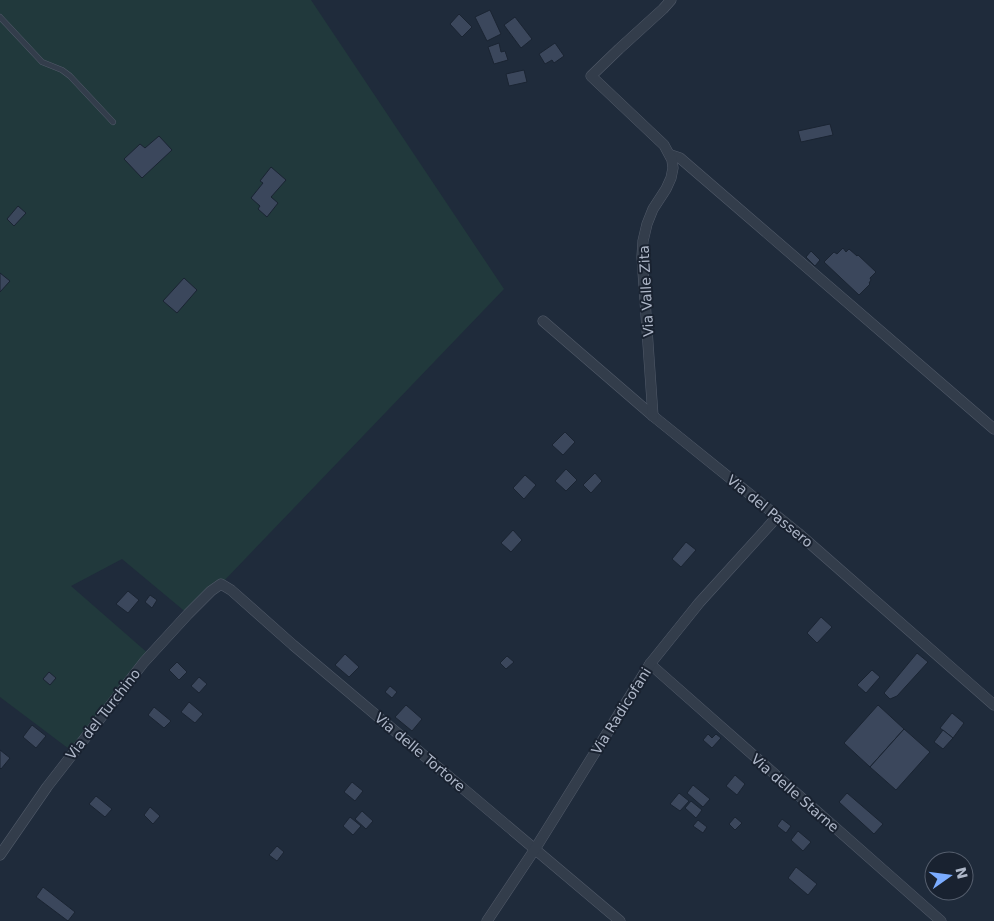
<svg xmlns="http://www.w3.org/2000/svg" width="994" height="921" viewBox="0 0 994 921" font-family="'DejaVu Sans',sans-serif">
	<rect width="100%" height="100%" fill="#1f2b3b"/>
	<path fill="#21393c" d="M0 0H311L504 289 221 584 188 614 122 559 71 586 150 655 73 752 0 697Z"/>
	<g fill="#3b475c" stroke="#1a2432">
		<path d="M490 10 501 34 487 41 475 17Z"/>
		<path d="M459 14 472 27 462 37 450 24Z"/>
		<path d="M515 17 532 39 521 48 504 25Z"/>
		<path d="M499 43 501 52 505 51 508 60 494 64 488 47Z"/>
		<path d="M555 43 564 56 554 63 552 60 545 64 539 54Z"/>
		<path d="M524 70 527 82 509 86 506 74Z"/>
		<path d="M830 124 833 135 801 142 798 131Z"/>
		<path d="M159 136 172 150 142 178 124 159 140 144 145 148Z"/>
		<path d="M271 167 286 180 271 197 278 203 267 217 258 209 260 206 251 198 263 183 260 181Z"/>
		<path d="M18 206 26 213 14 226 7 219Z"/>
		<path d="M843 248 846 252 849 249 857 256 858 255 876 272 870 278 871 280 869 283 870 284 859 295 824 262 834 252 837 254Z"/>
		<path d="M811 251 820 260 815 266 806 257Z"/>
		<path d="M0 273 10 281 0 292Z"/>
		<path d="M184 278 197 290 177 313 163 301Z"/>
		<path d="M565 432 575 442 563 455 552 445Z"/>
		<path d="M566 469 577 480 566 491 555 481Z"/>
		<path d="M595 473 602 481 591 493 583 485Z"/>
		<path d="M525 475 536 485 524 499 513 488Z"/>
		<path d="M513 530 522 540 511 552 501 543Z"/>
		<path d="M686 542 696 550 681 567 672 559Z"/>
		<path d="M128 591 139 600 128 613 116 604Z"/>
		<path d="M150 595 157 600 152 608 145 602Z"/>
		<path d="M821 617 832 627 817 643 807 633Z"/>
		<path d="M917 653 928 662 897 696 890 699 884 693Z"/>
		<path d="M345 654 359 667 349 677 335 665Z"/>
		<path d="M507 656 514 662 506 669 500 663Z"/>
		<path d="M177 662 187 672 179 680 169 670Z"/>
		<path d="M872 670 880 677 866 693 857 685Z"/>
		<path d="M49 672 56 678 50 685 43 679Z"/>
		<path d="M199 677 207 684 199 693 191 686Z"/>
		<path d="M390 686 397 692 392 698 385 692Z"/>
		<path d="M189 702 203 714 195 723 181 712Z"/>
		<path d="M406 705 422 719 412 731 395 717Z"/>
		<path d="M878 705 904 729 870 767 844 743Z"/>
		<path d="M154 707 171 721 164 728 148 715Z"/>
		<path d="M952 713 964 723 953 738 940 728Z"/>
		<path d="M32 725 46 736 36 748 23 737Z"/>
		<path d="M904 729 930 752 896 790 870 767Z"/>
		<path d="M943 730 953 738 943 749 934 742Z"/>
		<path d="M708 734 712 738 716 734 721 738 712 748 703 740Z"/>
		<path d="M0 750 10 758 1 769 0 768Z"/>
		<path d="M735 775 745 784 737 795 726 786Z"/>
		<path d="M352 782 363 791 355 801 344 792Z"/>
		<path d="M693 785 710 799 703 807 687 793Z"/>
		<path d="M679 793 689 801 680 811 670 804Z"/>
		<path d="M847 793 883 824 874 834 839 802Z"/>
		<path d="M96 796 112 809 105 817 89 804Z"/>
		<path d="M691 801 702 810 696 818 685 808Z"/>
		<path d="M150 807 160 816 153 824 144 815Z"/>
		<path d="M362 811 373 821 366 829 355 819Z"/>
		<path d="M350 817 361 826 353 835 343 826Z"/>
		<path d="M735 817 742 823 735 830 729 824Z"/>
		<path d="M782 819 791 826 786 833 777 826Z"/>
		<path d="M698 820 707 827 703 833 693 826Z"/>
		<path d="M798 831 811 842 803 851 791 840Z"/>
		<path d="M277 846 284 852 277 861 269 855Z"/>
		<path d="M796 867 817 884 808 895 788 878Z"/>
		<path d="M43 887 75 912 68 921 36 897Z"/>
	</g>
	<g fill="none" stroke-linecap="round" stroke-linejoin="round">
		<defs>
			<path id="lane" d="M0 17 42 62 62 70 70 76 113 122"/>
			<g id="street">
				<path d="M671 155 680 158 994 429"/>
				<path d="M543 321 653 416 798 533 994 705"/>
				<path d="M653 416 642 257 643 241 647 224 653 209 666 189 671 178 673 168 672 160 664 145 591 76 619 49 663 9 671 0"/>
				<path d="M650 664 941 921"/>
				<path d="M0 855 47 787 144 662 188 614 211 591 221 584 231 590 293 645 620 921"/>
				<path d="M487 921 535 849 650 664 699 603 777 517"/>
			</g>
		</defs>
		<use href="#lane" stroke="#515a69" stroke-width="6"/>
		<use href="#street" stroke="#515a69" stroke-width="11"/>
		<use href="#lane" stroke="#333d4b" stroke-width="5"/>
		<use href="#street" stroke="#333d4b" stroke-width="10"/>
	</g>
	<g text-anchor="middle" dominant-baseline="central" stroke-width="4" stroke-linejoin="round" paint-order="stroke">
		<g font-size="14" fill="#aeb7c8" stroke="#192230">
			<text transform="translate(646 291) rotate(-93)">Via Valle Zita</text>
			<text transform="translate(770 511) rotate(39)">Via del Passero</text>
			<text transform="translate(621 711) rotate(-58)">Via Radicofani</text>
			<text transform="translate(103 714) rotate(-52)">Via del Turchino</text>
			<text transform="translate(420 752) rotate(40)">Via delle Tortore</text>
			<text transform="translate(795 793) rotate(41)">Via delle Starne</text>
		</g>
	</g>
	<g transform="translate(949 876) rotate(76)"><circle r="24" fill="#192230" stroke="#555e6d"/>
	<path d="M0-4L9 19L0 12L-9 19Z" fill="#7bacff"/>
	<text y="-8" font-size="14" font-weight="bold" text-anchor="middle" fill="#aeb7c8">N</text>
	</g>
</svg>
